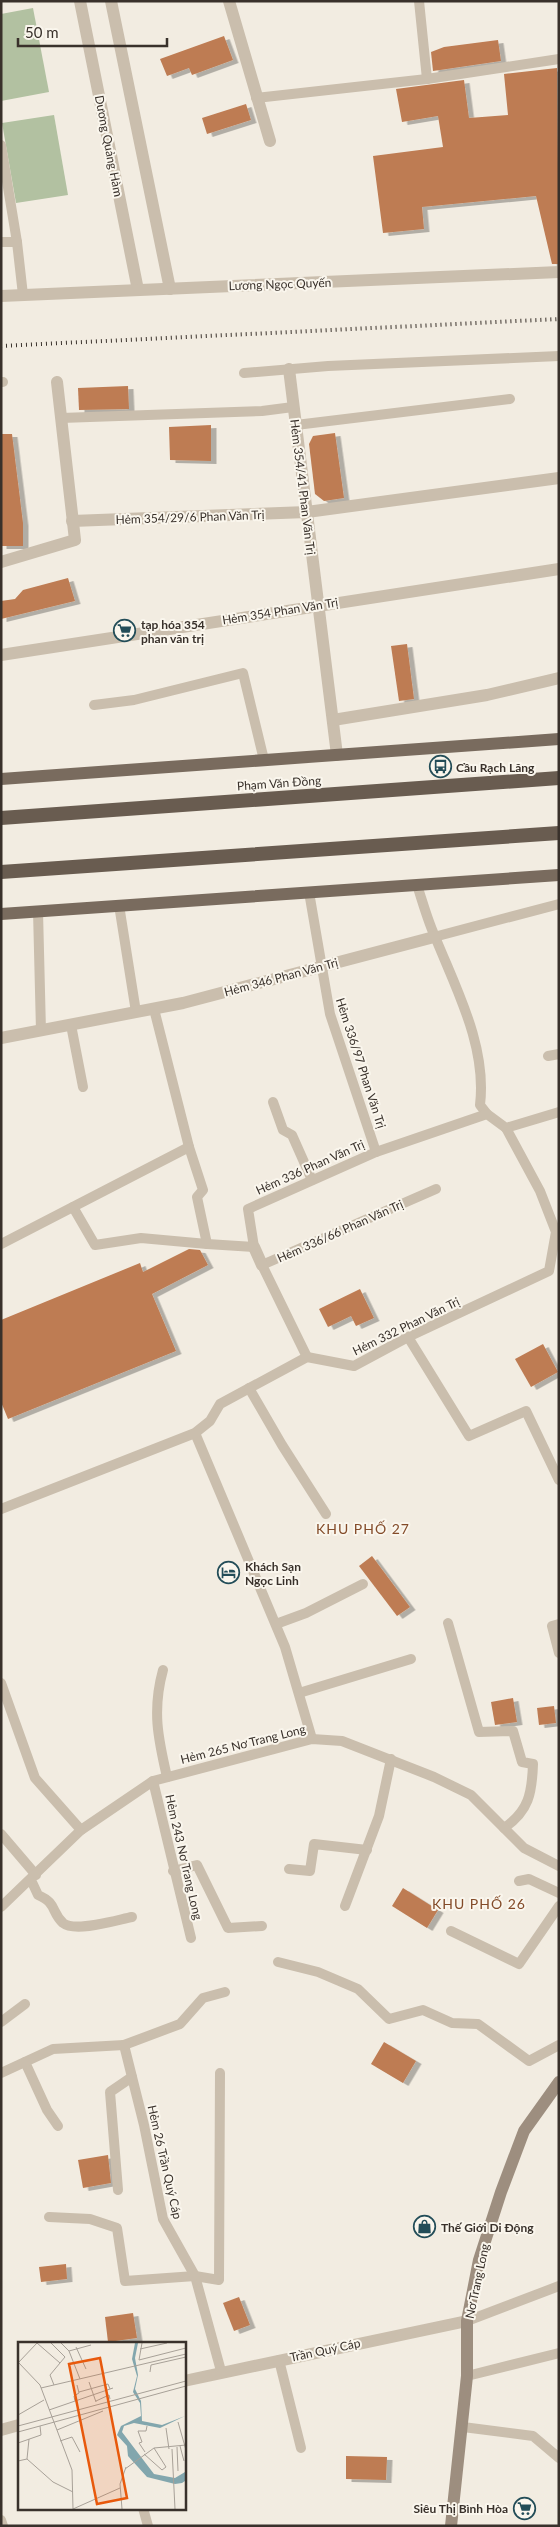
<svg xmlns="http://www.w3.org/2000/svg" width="560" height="2527" viewBox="0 0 560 2527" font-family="Lato,sans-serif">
	<defs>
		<filter id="shadow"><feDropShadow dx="5.5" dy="3" stdDeviation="0" flood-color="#0004"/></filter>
	</defs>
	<rect width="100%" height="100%" fill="#f2ece1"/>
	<g fill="#b2c1a1">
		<path d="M33 8 49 92 1 101V14Z"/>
		<path d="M54 115 68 195 16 203 2 123Z"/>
	</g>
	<g fill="#be7c53" filter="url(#shadow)">
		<path d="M224 36 233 60 192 75 189 68 167 76 160 59Z"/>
		<path d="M498 40 501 61 433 71 431 52 444 47Z"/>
		<path d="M557 68 559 264H552L536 196 422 207 424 229 383 233 373 156 443 147 438 116 402 122 396 89 464 80 469 118 508 115 504 74Z"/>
		<path d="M246 104 251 120 207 134 202 118Z"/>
		<path d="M128 386 129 409 79 410 78 388Z"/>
		<path d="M211 425V461L170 460 169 427Z"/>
		<path d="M335 433 344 498 324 501 315 494 309 444 313 436Z"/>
		<path d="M1 434H12L23 523V546H1Z"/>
		<path d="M68 578 75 601 1 619V601L15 599 23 590Z"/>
		<path d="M407 644 414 699 399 701 391 646Z"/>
		<path d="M189 1249 200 1250 208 1265 152 1294 176 1351 8 1419 1 1402V1320L140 1263 143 1272Z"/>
		<path d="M360 1289 374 1318 356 1326 351 1316 328 1327 319 1309Z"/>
		<path d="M543 1344 558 1372 531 1387 515 1359Z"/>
		<path d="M372 1556 410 1607 397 1616 359 1566Z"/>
		<path d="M513 1698 517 1722 495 1725 491 1702Z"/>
		<path d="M554 1706 556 1723 539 1725 537 1708Z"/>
		<path d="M403 1888 438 1910 427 1928 392 1906Z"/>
		<path d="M384 2042 416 2061 403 2083 371 2064Z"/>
		<path d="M108 2155 111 2183 83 2188 78 2160Z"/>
		<path d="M66 2264 67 2279 41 2282 39 2267Z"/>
		<path d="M239 2297 250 2325 234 2331 223 2303Z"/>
		<path d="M133 2313 137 2338 108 2342 105 2317Z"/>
		<path d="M346 2456 387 2457 386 2480 346 2479Z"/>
	</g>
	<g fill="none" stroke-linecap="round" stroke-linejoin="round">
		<g stroke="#cabead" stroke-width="10">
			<path d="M419 1 427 79"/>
			<path d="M256 98 427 79 559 59"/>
			<path d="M1 145 17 242 23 295"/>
			<path d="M1 242H17"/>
			<path d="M244 373 328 366 559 356"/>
			<path d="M1 382H3"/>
			<path d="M61 418 262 411 293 407"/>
			<path d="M296 425 510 399"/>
			<path d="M94 705 134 700 243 673 264 760"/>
			<path d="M417 885C423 903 428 922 436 939 457 991 487 1047 480 1105L487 1114"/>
			<path d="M309 892 330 1014 376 1152"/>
			<path d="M119 905 136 1012"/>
			<path d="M38 911 41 1031"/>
			<path d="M434 937 559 904"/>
			<path d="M154 1009 189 1147"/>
			<path d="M71 1025 83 1087"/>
			<path d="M548 1056 559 1054"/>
			<path d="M273 1102 283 1130 292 1135 312 1180"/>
			<path d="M73 1207 95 1245 141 1238 207 1244"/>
			<path d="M1 1244 189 1147 203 1190 197 1197 207 1244 254 1247 248 1209 376 1152 487 1114 506 1128 559 1112"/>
			<path d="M408 1337 469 1436 526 1411 559 1480"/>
			<path d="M307 1357 262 1265 436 1189"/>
			<path d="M249 1388 282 1445 326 1514"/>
			<path d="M195 1433 285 1647 312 1739"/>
			<path d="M1 1509 195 1433 210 1421 220 1404 307 1357 354 1366 408 1337 549 1271 556 1232 540 1191 506 1128"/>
			<path d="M448 1623 479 1732 513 1731 522 1762 533 1764C532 1793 529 1811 504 1828"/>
			<path d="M276 1624 306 1613 363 1584"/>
			<path d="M559 1624 552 1626 559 1653"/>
			<path d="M163 1670C152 1710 158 1738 167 1777"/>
			<path d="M1 1683 35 1778 81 1830"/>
			<path d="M299 1693 411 1659"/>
			<path d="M153 1781 191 1938"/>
			<path d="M1 1834 36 1875"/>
			<path d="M289 1869 310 1871 314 1844 367 1850"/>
			<path d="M173 1871 197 1865 228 1928 262 1926"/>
			<path d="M31 1880 38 1895C57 1903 51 1912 63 1923 75 1933 117 1920 132 1917"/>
			<path d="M519 1881 529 1879 559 1893"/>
			<path d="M345 1906 379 1816 391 1759"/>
			<path d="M1 1907 81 1830 153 1781 312 1739 342 1741 434 1777 471 1795 524 1848 559 1866"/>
			<path d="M451 1931 519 1964 559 1906"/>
			<path d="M278 1962 318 1972 358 1989 389 2019 423 2010 452 2023 478 2024 529 2061 559 2045"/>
			<path d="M1 2022 25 2004"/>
			<path d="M25 2062 47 2110 58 2126"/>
			<path d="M1 2073 53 2049 124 2045"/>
			<path d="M118 2190 110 2092 132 2077"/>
			<path d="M49 2217 90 2219 117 2228 125 2281 195 2276 219 2280 220 2073"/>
			<path d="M467 2321 559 2286"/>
			<path d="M279 2360 301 2448"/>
			<path d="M221 2371 195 2276 163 2219 144 2125 124 2045 180 2024 203 1998 225 1992"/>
			<path d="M467 2376 559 2353"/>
			<path d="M463 2427 533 2436 559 2458"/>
			<path d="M143 2508 148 2526"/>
			<path d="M1 2520 3 2526"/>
		</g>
		<g stroke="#cabead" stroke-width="12">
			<path d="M229 1 270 141"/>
			<path d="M289 369 337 755"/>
			<path d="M72 521 307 512 559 478"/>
			<path d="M1 562 75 540 57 382"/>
			<path d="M1 655 559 569"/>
			<path d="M333 720 487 695 559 678"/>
			<path d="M1 1038 183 1003 434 937"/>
			<path d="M254 1247 262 1265"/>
			<path d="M184 2381 467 2321"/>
			<path d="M1 2430 19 2425"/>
		</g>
		<g stroke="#cabead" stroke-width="12">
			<path d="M80 1 138 290"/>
			<path d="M111 1 170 289"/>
			<path d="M1 296 559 272"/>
		</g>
		<path stroke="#9d8e7f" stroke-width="12" d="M451 2526 467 2376V2321L479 2260 501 2192 524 2131 559 2082"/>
		<g stroke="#796b5e" stroke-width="12">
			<path d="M1 779 559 739"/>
			<path d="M1 914 559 875"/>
		</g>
		<g stroke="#695c50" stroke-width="14">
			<path d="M1 818 559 778"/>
			<path d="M1 872 559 833"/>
		</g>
		<path stroke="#39312b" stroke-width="4" stroke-dasharray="1 4" stroke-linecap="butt" d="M1 346 559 319"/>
	</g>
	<defs>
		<symbol id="supermarket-ring" viewBox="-11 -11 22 22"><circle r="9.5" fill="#faf6ed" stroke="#234d58" stroke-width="1.5"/><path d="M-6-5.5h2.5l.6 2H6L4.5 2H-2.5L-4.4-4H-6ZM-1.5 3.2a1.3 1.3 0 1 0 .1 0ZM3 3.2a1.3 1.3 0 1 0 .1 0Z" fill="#234d58"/></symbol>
		<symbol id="bus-ring" viewBox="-11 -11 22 22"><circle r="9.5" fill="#faf6ed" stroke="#234d58" stroke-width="1.5"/><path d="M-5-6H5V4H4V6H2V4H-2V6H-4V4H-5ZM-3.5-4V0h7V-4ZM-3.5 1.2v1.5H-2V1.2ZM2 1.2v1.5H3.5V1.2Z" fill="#234d58"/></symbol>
		<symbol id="hotel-ring" viewBox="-11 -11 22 22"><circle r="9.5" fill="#faf6ed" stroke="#234d58" stroke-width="1.5"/><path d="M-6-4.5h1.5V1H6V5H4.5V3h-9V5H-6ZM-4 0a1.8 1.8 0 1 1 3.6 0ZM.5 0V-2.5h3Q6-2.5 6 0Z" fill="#234d58"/></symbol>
		<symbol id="shop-ring" viewBox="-11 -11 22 22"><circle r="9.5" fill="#faf6ed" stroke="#234d58" stroke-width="1.5"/><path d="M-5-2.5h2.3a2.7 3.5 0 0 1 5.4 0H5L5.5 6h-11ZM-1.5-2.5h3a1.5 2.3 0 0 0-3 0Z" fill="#234d58"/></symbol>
	</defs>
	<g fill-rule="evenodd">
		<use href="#supermarket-ring" x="112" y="618" width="25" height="25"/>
		<use href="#bus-ring" x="428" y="754" width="25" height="25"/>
		<use href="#hotel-ring" x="216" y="1560" width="25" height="25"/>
		<use href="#shop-ring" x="412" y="2214" width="25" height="25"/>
		<use href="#supermarket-ring" x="512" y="2496" width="25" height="25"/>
	</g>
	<g text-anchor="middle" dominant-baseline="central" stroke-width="4" stroke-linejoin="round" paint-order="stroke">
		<g font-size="12" fill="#39312b" stroke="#faf6ed">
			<text transform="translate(109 146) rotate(79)">Dương Quảng Hàm</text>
			<text transform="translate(280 284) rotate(-2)">Lương Ngọc Quyến</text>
			<text transform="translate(303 487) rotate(83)">Hẻm 354/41 Phan Văn Trị</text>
			<text transform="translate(190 517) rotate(-2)">Hẻm 354/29/6 Phan Văn Trị</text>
			<text transform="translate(280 611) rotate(-9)">Hẻm 354 Phan Văn Trị</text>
			<text transform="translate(279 783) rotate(-4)">Phạm Văn Đồng</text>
			<text transform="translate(281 977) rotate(-15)">Hẻm 346 Phan Văn Trị</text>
			<text transform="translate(361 1063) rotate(72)">Hẻm 336/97 Phan Văn Trị</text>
			<text transform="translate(310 1167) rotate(-24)">Hẻm 336 Phan Văn Trị</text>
			<text transform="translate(340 1231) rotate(-24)">Hẻm 336/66 Phan Văn Trị</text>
			<text transform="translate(406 1326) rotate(-26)">Hẻm 332 Phan Văn Trị</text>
			<text transform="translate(243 1744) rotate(-14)">Hẻm 265 Nơ Trang Long</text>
			<text transform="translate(184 1857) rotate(77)">Hẻm 243 Nơ Trang Long</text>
			<text transform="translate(165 2162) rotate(77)">Hẻm 26 Trần Quý Cáp</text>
			<text transform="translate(477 2281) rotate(-78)">Nơ Trang Long</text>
			<text transform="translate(325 2350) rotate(-12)">Trần Quý Cáp</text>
		</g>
		<g font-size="12" font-weight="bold" fill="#39312b" stroke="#faf6ed" text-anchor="start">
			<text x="141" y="624">tạp hóa 354<tspan x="141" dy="14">phan văn trị</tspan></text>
			<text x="456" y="767">Cầu Rạch Lăng</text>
			<text x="245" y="1566">Khách Sạn<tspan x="245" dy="14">Ngọc Linh</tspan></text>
			<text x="441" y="2227">Thế Giới Di Động</text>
			<text x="508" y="2508" text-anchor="end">Siêu Thị Bình Hòa</text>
		</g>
		<g font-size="14" letter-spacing="1" fill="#834b29" stroke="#faf6ed">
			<text x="363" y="1528">KHU PHỐ 27</text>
			<text x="479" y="1903">KHU PHỐ 26</text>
		</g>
	</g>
	<g transform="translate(18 2342)">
		<rect width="168" height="168" fill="#f2ece1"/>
		<path d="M117 1H120L117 16 120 33 117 47 123 59 124 79 144 83 167 74 142 86 116 81 106 84 104 90 136 132 157 136 167 130V139L164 141 157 142 129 135 110 114 109 104 99 93 103 84 123 74 122 61 115 50 119 34 114 17Z" fill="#82a6ad"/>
		<path fill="none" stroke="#a8a198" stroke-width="1" d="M19 1 42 21M33 1 47 15 32 33 36 43M43 1 51 9 62 37M124 1 121 18 168 6M58 5 68 27M122 7 149 1M51 9 73 3M0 20 22 43 54 128 55 167M0 21 19 1M132 30 133 23 168 15M71 40 78 60M23 46 168 12M61 50 90 42 92 47M57 59 56 54 61 51 59 43M78 59 91 53 92 57M31 68 95 46M0 73 26 58M160 80 168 108M0 84 168 39M148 86 151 107M39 88 85 69M0 90 168 44M42 99 54 95 62 110M0 101 23 93 22 84M162 104 166 119M159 105 160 129M154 107 157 167M127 110 121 101 124 100 120 89H128L129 84M126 112 144 128 148 125 136 106M9 117 11 97M0 119 9 117 35 140 55 150M107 127 136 106 168 103M55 167 102 146M104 167 102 142 108 125"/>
		<path fill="#e8590c" fill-opacity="0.15" stroke="#e8590c" stroke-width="2.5" d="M82 16 109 156 79 162 51 22Z"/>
		<rect width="168" height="168" fill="none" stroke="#39312b" stroke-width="2.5"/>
	</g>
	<rect width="560" height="2527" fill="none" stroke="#39312b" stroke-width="5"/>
	<path d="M18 38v8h149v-8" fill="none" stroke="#39312b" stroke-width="2.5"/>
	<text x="25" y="38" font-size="15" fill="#39312b" stroke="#faf6ed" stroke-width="4" paint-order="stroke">50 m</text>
</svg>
